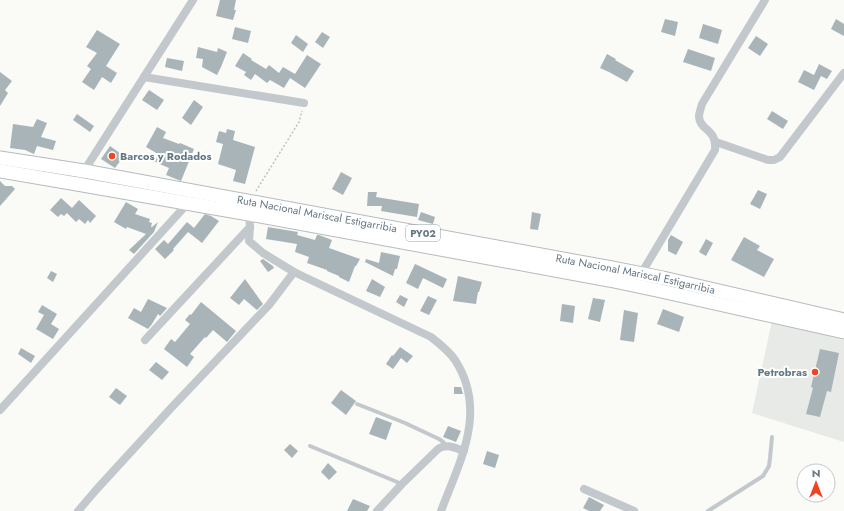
<svg xmlns="http://www.w3.org/2000/svg" width="844" height="511" viewBox="0 0 844 511" font-family="Jost,sans-serif">
	<rect width="100%" height="100%" fill="#fafaf7"/>
	<path fill="#e8eae8" d="M772 321 844 340V442L752 413Z"/>
	<g fill="#a9b4b9">
		<path d="M220 0H236L234 10H236L233 20 216 16Z"/>
		<path d="M665 19 678 22 675 36 661 32Z"/>
		<path d="M836 19 844 24V36L831 29Z"/>
		<path d="M703 24 722 30 718 44 699 38Z"/>
		<path d="M235 27 251 31 248 43 232 39Z"/>
		<path d="M97 30 120 44 106 66 117 73 111 83 102 77 94 90 82 82 91 69 87 66 97 53 86 47Z"/>
		<path d="M322 32 330 37 323 48 315 42Z"/>
		<path d="M296 35 308 44 303 52 291 43Z"/>
		<path d="M756 36 768 44 760 56 748 48Z"/>
		<path d="M198 47 217 52 218 48 227 52 221 67 217 75 202 67 203 59 196 58Z"/>
		<path d="M688 49 715 58 711 71 683 62Z"/>
		<path d="M243 53 252 59 251 60 266 69 269 65 279 73 283 67 295 74 307 55 321 64 305 88 290 78 284 88 270 80 267 83 255 74 251 80 244 75 246 72 235 66Z"/>
		<path d="M607 54 616 59 615 60 634 71 627 82 609 72 600 68Z"/>
		<path d="M167 58 184 61 182 71 165 67Z"/>
		<path d="M819 64 832 71 827 79 821 76 814 90 798 82 804 70 814 75Z"/>
		<path d="M0 72 12 81 5 90 8 93 0 106Z"/>
		<path d="M149 90 164 100 157 110 142 100Z"/>
		<path d="M194 100 203 107 191 125 182 118Z"/>
		<path d="M772 111 788 121 783 129 767 119Z"/>
		<path d="M77 114 94 126 90 132 73 120Z"/>
		<path d="M37 119 47 123 41 137 56 141 53 150 37 146 34 154 25 150 10 148 13 124 33 127Z"/>
		<path d="M157 127 166 132 163 138 179 144 180 143 194 149 181 181 166 175 169 168 155 162 158 154 146 147Z"/>
		<path d="M227 129 235 131 233 140 255 147 245 184 233 181 236 170 218 164 223 144 216 142 219 131 226 133Z"/>
		<path d="M110 146 124 156 115 168 101 159Z"/>
		<path d="M341 172 352 178 343 195 332 189Z"/>
		<path d="M0 181 5 186H12L15 189 0 206Z"/>
		<path d="M758 190 767 194 760 209 750 204Z"/>
		<path d="M368 192H377L376 197 419 204 417 217 381 211 382 206H367Z"/>
		<path d="M61 198 72 208 79 200 96 216 90 223 88 220 85 224 79 219 76 222 67 213 64 216 61 214 58 217 50 210Z"/>
		<path d="M126 202 138 209 135 214 150 219 149 222 152 223 151 227H152L158 222 154 232 134 254 129 250 146 234 127 227 126 229 114 222Z"/>
		<path d="M421 212 435 217 433 224 418 220Z"/>
		<path d="M532 212 541 214 538 230 530 229Z"/>
		<path d="M205 214 211 216 219 221 202 243 188 232 173 249 174 250 165 259 155 249 164 240 168 244 187 222 194 228Z"/>
		<path d="M268 227 298 232 297 235 315 240 317 235H319L332 240 329 248 360 259 356 266H355L349 282 339 277V276L327 271V270L307 263 309 257 295 252 297 244 266 239Z"/>
		<path d="M671 235 683 242 676 255 668 251V240Z"/>
		<path d="M744 237 760 246 757 250 774 259 764 277 731 260Z"/>
		<path d="M706 239 713 243 706 256 699 252Z"/>
		<path d="M381 252 400 256 397 269H395L393 276 365 262 366 259 379 263Z"/>
		<path d="M263 259 273 266 274 268 268 272 260 261Z"/>
		<path d="M415 264 447 279 443 288 423 278 418 289 406 283Z"/>
		<path d="M51 271 57 274 53 282 47 278Z"/>
		<path d="M458 276 482 282 479 292H478L476 304 453 301Z"/>
		<path d="M245 279 263 304 257 310 244 299 239 305 230 298Z"/>
		<path d="M372 279 385 287 380 297 366 291Z"/>
		<path d="M400 295 408 299 404 307 396 302Z"/>
		<path d="M428 296 437 300 429 315 420 311Z"/>
		<path d="M593 298 605 300 600 322 588 319Z"/>
		<path d="M148 299 167 308 160 316 158 314 152 324 148 329 128 318 134 308 141 312Z"/>
		<path d="M201 302 236 331 227 342 213 330 206 338 205 337 190 354 194 357 187 367 164 349 171 339 175 342 190 324 185 320 190 314 191 315Z"/>
		<path d="M562 304 575 306 573 323 560 321Z"/>
		<path d="M42 305 57 314 51 324 59 329 53 339 36 329 44 315 38 312Z"/>
		<path d="M663 309 684 317 679 332 657 324Z"/>
		<path d="M624 310 638 313 634 342 620 340Z"/>
		<path d="M400 347 413 356 407 363 401 358 393 369 386 364 392 355 393 356Z"/>
		<path d="M21 348 35 356 31 363 18 354Z"/>
		<path d="M820 349 839 353 831 392 827 391 820 417 806 414 813 388 811 387Z"/>
		<path d="M156 362 169 372 162 380 149 370Z"/>
		<path d="M454 387H461L463 394H454Z"/>
		<path d="M116 388 127 396 120 405 109 397Z"/>
		<path d="M341 390 356 401 346 415 331 403Z"/>
		<path d="M376 417 392 423 386 440 369 434Z"/>
		<path d="M448 426 461 431 456 442 443 437Z"/>
		<path d="M290 444 298 451 292 458 284 450Z"/>
		<path d="M487 451 499 455 495 468 483 464Z"/>
		<path d="M328 463 337 472 329 480 321 472Z"/>
		<path d="M589 497 604 505 600 511H589L583 508Z"/>
		<path d="M353 499 370 506 367 511H347Z"/>
	</g>
	<g fill="none" stroke-linecap="round" stroke-linejoin="round">
		<defs>
			<g id="trunk">
				<path id="s1" d="M0 158 84 171 612 268 663 278 844 320"/>
				<path d="M0 171 77 184 249 214 609 280 661 291 844 332"/>
			</g>
		</defs>
		<use href="#trunk" stroke="#b6bbbe" stroke-width="15"/>
		<path stroke="#bdc1c3" stroke-width="1.5" stroke-dasharray="2 2" stroke-linecap="butt" d="M256 191 299 122 302 111"/>
		<g stroke="#c3c8cc" stroke-width="4">
			<path d="M357 404 405 423 439 439C442 441 445 442 445 446"/>
			<path d="M310 446 402 484"/>
			<path d="M708 511 763 476 769 466 770 458 772 437"/>
		</g>
		<g stroke="#c3c8cc" stroke-width="8">
			<path d="M144 77 304 103"/>
			<path d="M716 142 768 160H774L780 157 844 73"/>
			<path d="M77 184 84 171 193 0"/>
			<path d="M249 214 250 227 249 241 263 253 294 272 431 337C440 344 449 351 455 360 488 411 460 461 441 511"/>
			<path d="M641 274 715 150C717 128 700 131 699 117 699 113 701 108 702 104L765 0"/>
			<path d="M145 340 250 227"/>
			<path d="M0 410 188 203"/>
			<path d="M584 489 634 511"/>
			<path d="M78 511 96 490 172 407 269 305 294 272"/>
			<path d="M377 511 402 484 438 449C446 443 455 448 464 451"/>
		</g>
		<use href="#trunk" stroke="#fff" stroke-width="13"/>
	</g>
	<g fill="#ef4322" stroke="#fff" stroke-width="1.5">
		<circle cx="112" cy="156" r="4"/>
		<circle cx="815" cy="372" r="4"/>
	</g>
	<g text-anchor="middle" dominant-baseline="central" stroke-width="4" stroke-linejoin="round" paint-order="stroke">
		<rect fill="#fff" stroke="#92a0a9" stroke-width="1" x="406" y="225" width="34" height="16" rx="3"/>
		<g font-size="10" font-weight="bold" fill="#637884">
			<text x="423" y="233">PY02</text>
		</g>
		<g font-size="11" font-weight="bold" fill="#637884" stroke="#fff" text-anchor="start">
			<text x="120" y="156">Barcos y Rodados</text>
			<text x="807" y="372" text-anchor="end">Petrobras</text>
		</g>
		<g font-size="11" fill="#637884" stroke="#fff">
			<text stroke="none"><textPath href="#s1" startOffset="322">Ruta Nacional Mariscal Estigarribia</textPath></text>
			<text stroke="none"><textPath href="#s1" startOffset="646">Ruta Nacional Mariscal Estigarribia</textPath></text>
		</g>
	</g>
	<g transform="translate(816 483)"><circle r="19" fill="#ffffff" stroke="#c1c9ce"/>
	<path d="M0-3L7 15L0 10L-7 15Z" fill="#ef4322"/>
	<text y="-6" font-size="11" font-weight="bold" text-anchor="middle" fill="#637884">N</text>
	</g>
</svg>
